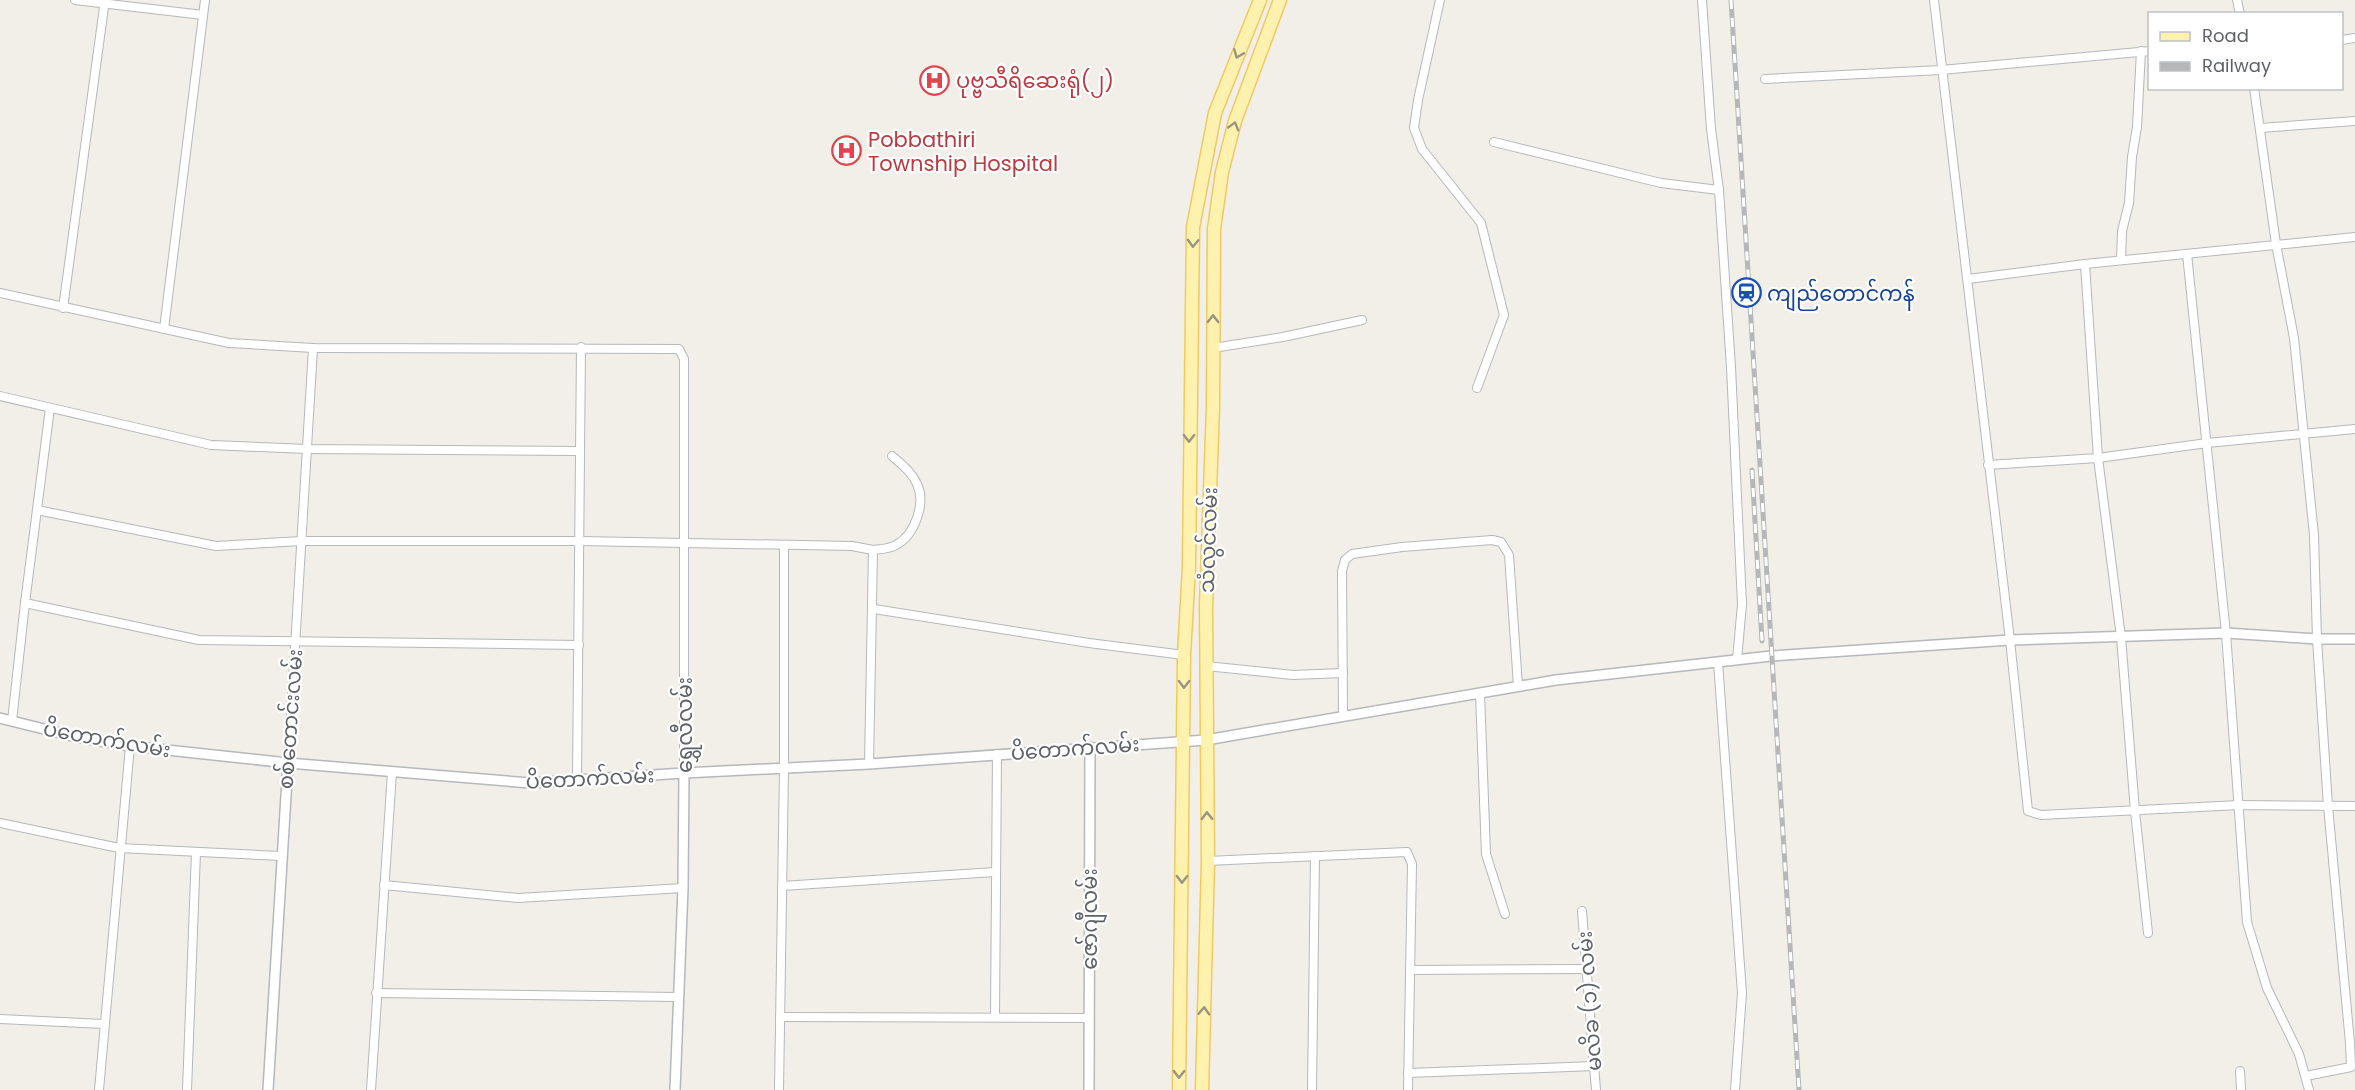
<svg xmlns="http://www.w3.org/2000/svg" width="2355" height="1090" viewBox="0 0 2355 1090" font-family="Poppins,'Noto Sans Myanmar',sans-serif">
	<rect width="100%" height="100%" fill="#f1efe8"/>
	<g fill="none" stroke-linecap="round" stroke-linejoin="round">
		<defs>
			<g id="minor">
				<path d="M75 0 203 15"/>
				<path d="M1440 0 1418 100 1414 128 1422 149 1481 223 1504 315 1477 388"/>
				<path d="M1702 0 1711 129 1719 190 1731 367 1742 604 1737 660"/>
				<path d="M1934 0 2010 640 2028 811 2041 815 2239 805 2355 806"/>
				<path d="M2237 0 2240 14"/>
				<path d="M2342 40 2355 38"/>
				<path d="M1765 79 1941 70 2150 51"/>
				<path d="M2254 88 2276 244 2294 338 2314 535 2317 639 2328 806 2350 1043 2351 1067 2306 1076"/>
				<path d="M2260 128 2355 121"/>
				<path d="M1494 142 1661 183 1719 190"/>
				<path d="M2187 254 2226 633 2247 922 2267 988 2299 1054 2309 1090"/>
				<path d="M2121 260 2122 231 2129 203 2132 157 2137 127 2141 51"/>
				<path d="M2085 264 2098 458 2121 637 2135 811 2148 933"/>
				<path d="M1968 279 2085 264 2355 237"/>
				<path d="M0 293 229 343 313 348 679 349 684 359V773"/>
				<path d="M63 308 105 0"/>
				<path d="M164 329 205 0"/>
				<path d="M1213 348 1283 337 1362 320"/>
				<path d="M0 396 211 445 307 449 580 451"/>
				<path d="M1988 465 2098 458 2207 443 2355 429"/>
				<path d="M37 510 216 546 301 541H580L852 546 873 550 869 764"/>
				<path d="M873 550C881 549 889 549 896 545 915 535 926 503 917 484 912 472 901 464 892 456"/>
				<path d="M25 603 199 640 579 645"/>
				<path d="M874 609 1089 643 1184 655"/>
				<path d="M1718 662 1742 993 1735 1090"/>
				<path d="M1206 666 1293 675 1343 673"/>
				<path d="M1480 693 1486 854 1505 914"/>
				<path d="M1343 715 1342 571 1345 560 1352 554 1402 547 1492 540 1501 542 1509 555 1518 686"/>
				<path d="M12 721 25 603 50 408"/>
				<path d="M288 763 313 348"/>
				<path d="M577 780 581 347"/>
				<path d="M0 823 119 848 281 856"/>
				<path d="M1208 861 1407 852 1412 864 1408 1090"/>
				<path d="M384 885 518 898 683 888"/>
				<path d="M782 886 995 872"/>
				<path d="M1582 911 1596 1090"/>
				<path d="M1410 970 1586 969"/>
				<path d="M376 993 677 997"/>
				<path d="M780 1017 1089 1018"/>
				<path d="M995 1017 997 754"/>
				<path d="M0 1019 104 1024"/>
				<path d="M2240 1071 2241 1090"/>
				<path d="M1408 1073 1594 1066"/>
				<path d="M99 1090 130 746"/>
				<path d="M187 1090 196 852"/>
				<path d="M371 1090 392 772"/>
				<path d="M779 1090 784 768V545"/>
				<path d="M1312 1090 1315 856"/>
			</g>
			<g id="tertiary">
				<path d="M0 718 76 737 130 746 288 763 530 783 684 773 869 764 1206 740 1556 680 1771 656 2010 640 2226 633 2317 639H2355"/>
				<path d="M268 1090 288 763"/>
				<path d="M675 1090 683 888 684 773"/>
				<path d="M1089 1090 1090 747"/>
			</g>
			<g id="primary">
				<path d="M1179 1090 1184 655 1189 567 1193 227 1215 113 1260 0"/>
				<path d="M1202 1090 1208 861 1206 606 1213 406 1214 229 1222 172 1235 121 1280 0"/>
			</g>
		</defs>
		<use href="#minor" stroke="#b5b8bc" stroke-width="10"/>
		<use href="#tertiary" stroke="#b5b8bc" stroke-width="12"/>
		<use href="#primary" stroke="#f2c960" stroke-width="15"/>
		<use href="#minor" stroke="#fff" stroke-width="8"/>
		<use href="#tertiary" stroke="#fff" stroke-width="9"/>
		<use href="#primary" stroke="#fff2af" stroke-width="12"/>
		<defs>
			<g id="rail">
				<path d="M1731 0 1799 1090"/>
				<path d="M1752 470 1762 641"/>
			</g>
		</defs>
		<use href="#rail" stroke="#b6b7b8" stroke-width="5"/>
		<use href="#rail" stroke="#fff" stroke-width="3" stroke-dasharray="9" stroke-linecap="butt"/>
	</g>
	<defs><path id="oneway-chevron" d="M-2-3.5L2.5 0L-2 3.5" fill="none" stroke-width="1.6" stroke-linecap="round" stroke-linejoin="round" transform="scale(1.5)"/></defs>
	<g stroke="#979581">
		<use href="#oneway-chevron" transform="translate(1238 54) rotate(112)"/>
		<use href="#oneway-chevron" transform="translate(1234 126) rotate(-74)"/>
		<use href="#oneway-chevron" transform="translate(1193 243) rotate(92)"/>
		<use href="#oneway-chevron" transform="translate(1213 319) rotate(-90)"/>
		<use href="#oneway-chevron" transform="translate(1189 438) rotate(90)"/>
		<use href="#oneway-chevron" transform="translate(1184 684) rotate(91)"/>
		<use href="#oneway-chevron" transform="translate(1207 816) rotate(-91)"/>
		<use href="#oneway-chevron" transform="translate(1182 879) rotate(91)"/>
		<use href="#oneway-chevron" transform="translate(1204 1011) rotate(-88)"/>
		<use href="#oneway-chevron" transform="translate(1179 1074) rotate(91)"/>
	</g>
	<defs>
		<symbol id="hospital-ring" viewBox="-11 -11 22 22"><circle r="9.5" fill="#fff" stroke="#e0444e" stroke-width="1.5"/><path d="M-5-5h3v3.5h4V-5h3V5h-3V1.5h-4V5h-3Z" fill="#e0444e"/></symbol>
		<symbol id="station-ring" viewBox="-11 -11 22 22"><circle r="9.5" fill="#fff" stroke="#1a4fb4" stroke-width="1.5"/><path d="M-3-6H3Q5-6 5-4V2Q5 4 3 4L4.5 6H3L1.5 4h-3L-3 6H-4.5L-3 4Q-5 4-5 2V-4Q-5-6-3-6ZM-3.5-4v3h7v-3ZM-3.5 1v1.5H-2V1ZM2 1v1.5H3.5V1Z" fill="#1a4fb4"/></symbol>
	</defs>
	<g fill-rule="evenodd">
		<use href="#hospital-ring" x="918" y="64" width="33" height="33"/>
		<use href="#hospital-ring" x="830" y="134" width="33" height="33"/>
		<use href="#station-ring" x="1730" y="276" width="33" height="33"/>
	</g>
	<g text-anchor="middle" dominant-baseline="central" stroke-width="4.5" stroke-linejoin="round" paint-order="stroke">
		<g font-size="21" fill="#be3a42" stroke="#fff" text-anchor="start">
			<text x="956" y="80">ပုဗ္ဗသီရိဆေးရုံ(၂)</text>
			<text x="868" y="139">Pobbathiri<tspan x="868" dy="24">Township Hospital</tspan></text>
		</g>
		<g font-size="21" fill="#164399" stroke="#fff" text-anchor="start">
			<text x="1767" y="293">ကျည်တောင်ကန်</text>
		</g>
		<g font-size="21" fill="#5f6368" stroke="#fff">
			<text transform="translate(1208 540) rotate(-88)">သံလွင်လမ်း</text>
			<text transform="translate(290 719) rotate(-86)">စစ်တောင်းလမ်း</text>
			<text transform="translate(684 725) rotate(-90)">ရွှေလီလမ်း</text>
			<text transform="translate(107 739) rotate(10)">ပိတောက်လမ်း</text>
			<text transform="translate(1075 748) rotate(-4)">ပိတောက်လမ်း</text>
			<text transform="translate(590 778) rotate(-3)">ပိတောက်လမ်း</text>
			<text transform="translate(1089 919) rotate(-90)">ဇော်ဂျီလမ်း</text>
			<text transform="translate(1589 1001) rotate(-94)">မလိခ (၁) လမ်း</text>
		</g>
	</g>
	<rect x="2148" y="12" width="195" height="78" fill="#ffffff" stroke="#bfc1c3" stroke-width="1.5"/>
	<rect x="2160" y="32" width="30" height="9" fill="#fff2af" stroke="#bfc1c3" stroke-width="1.5"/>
	<text x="2202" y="42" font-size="18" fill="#5f6368">Road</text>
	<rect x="2160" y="62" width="30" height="9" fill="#b6b7b8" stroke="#bfc1c3" stroke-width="1.5"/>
	<text x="2202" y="72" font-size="18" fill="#5f6368">Railway</text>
</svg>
